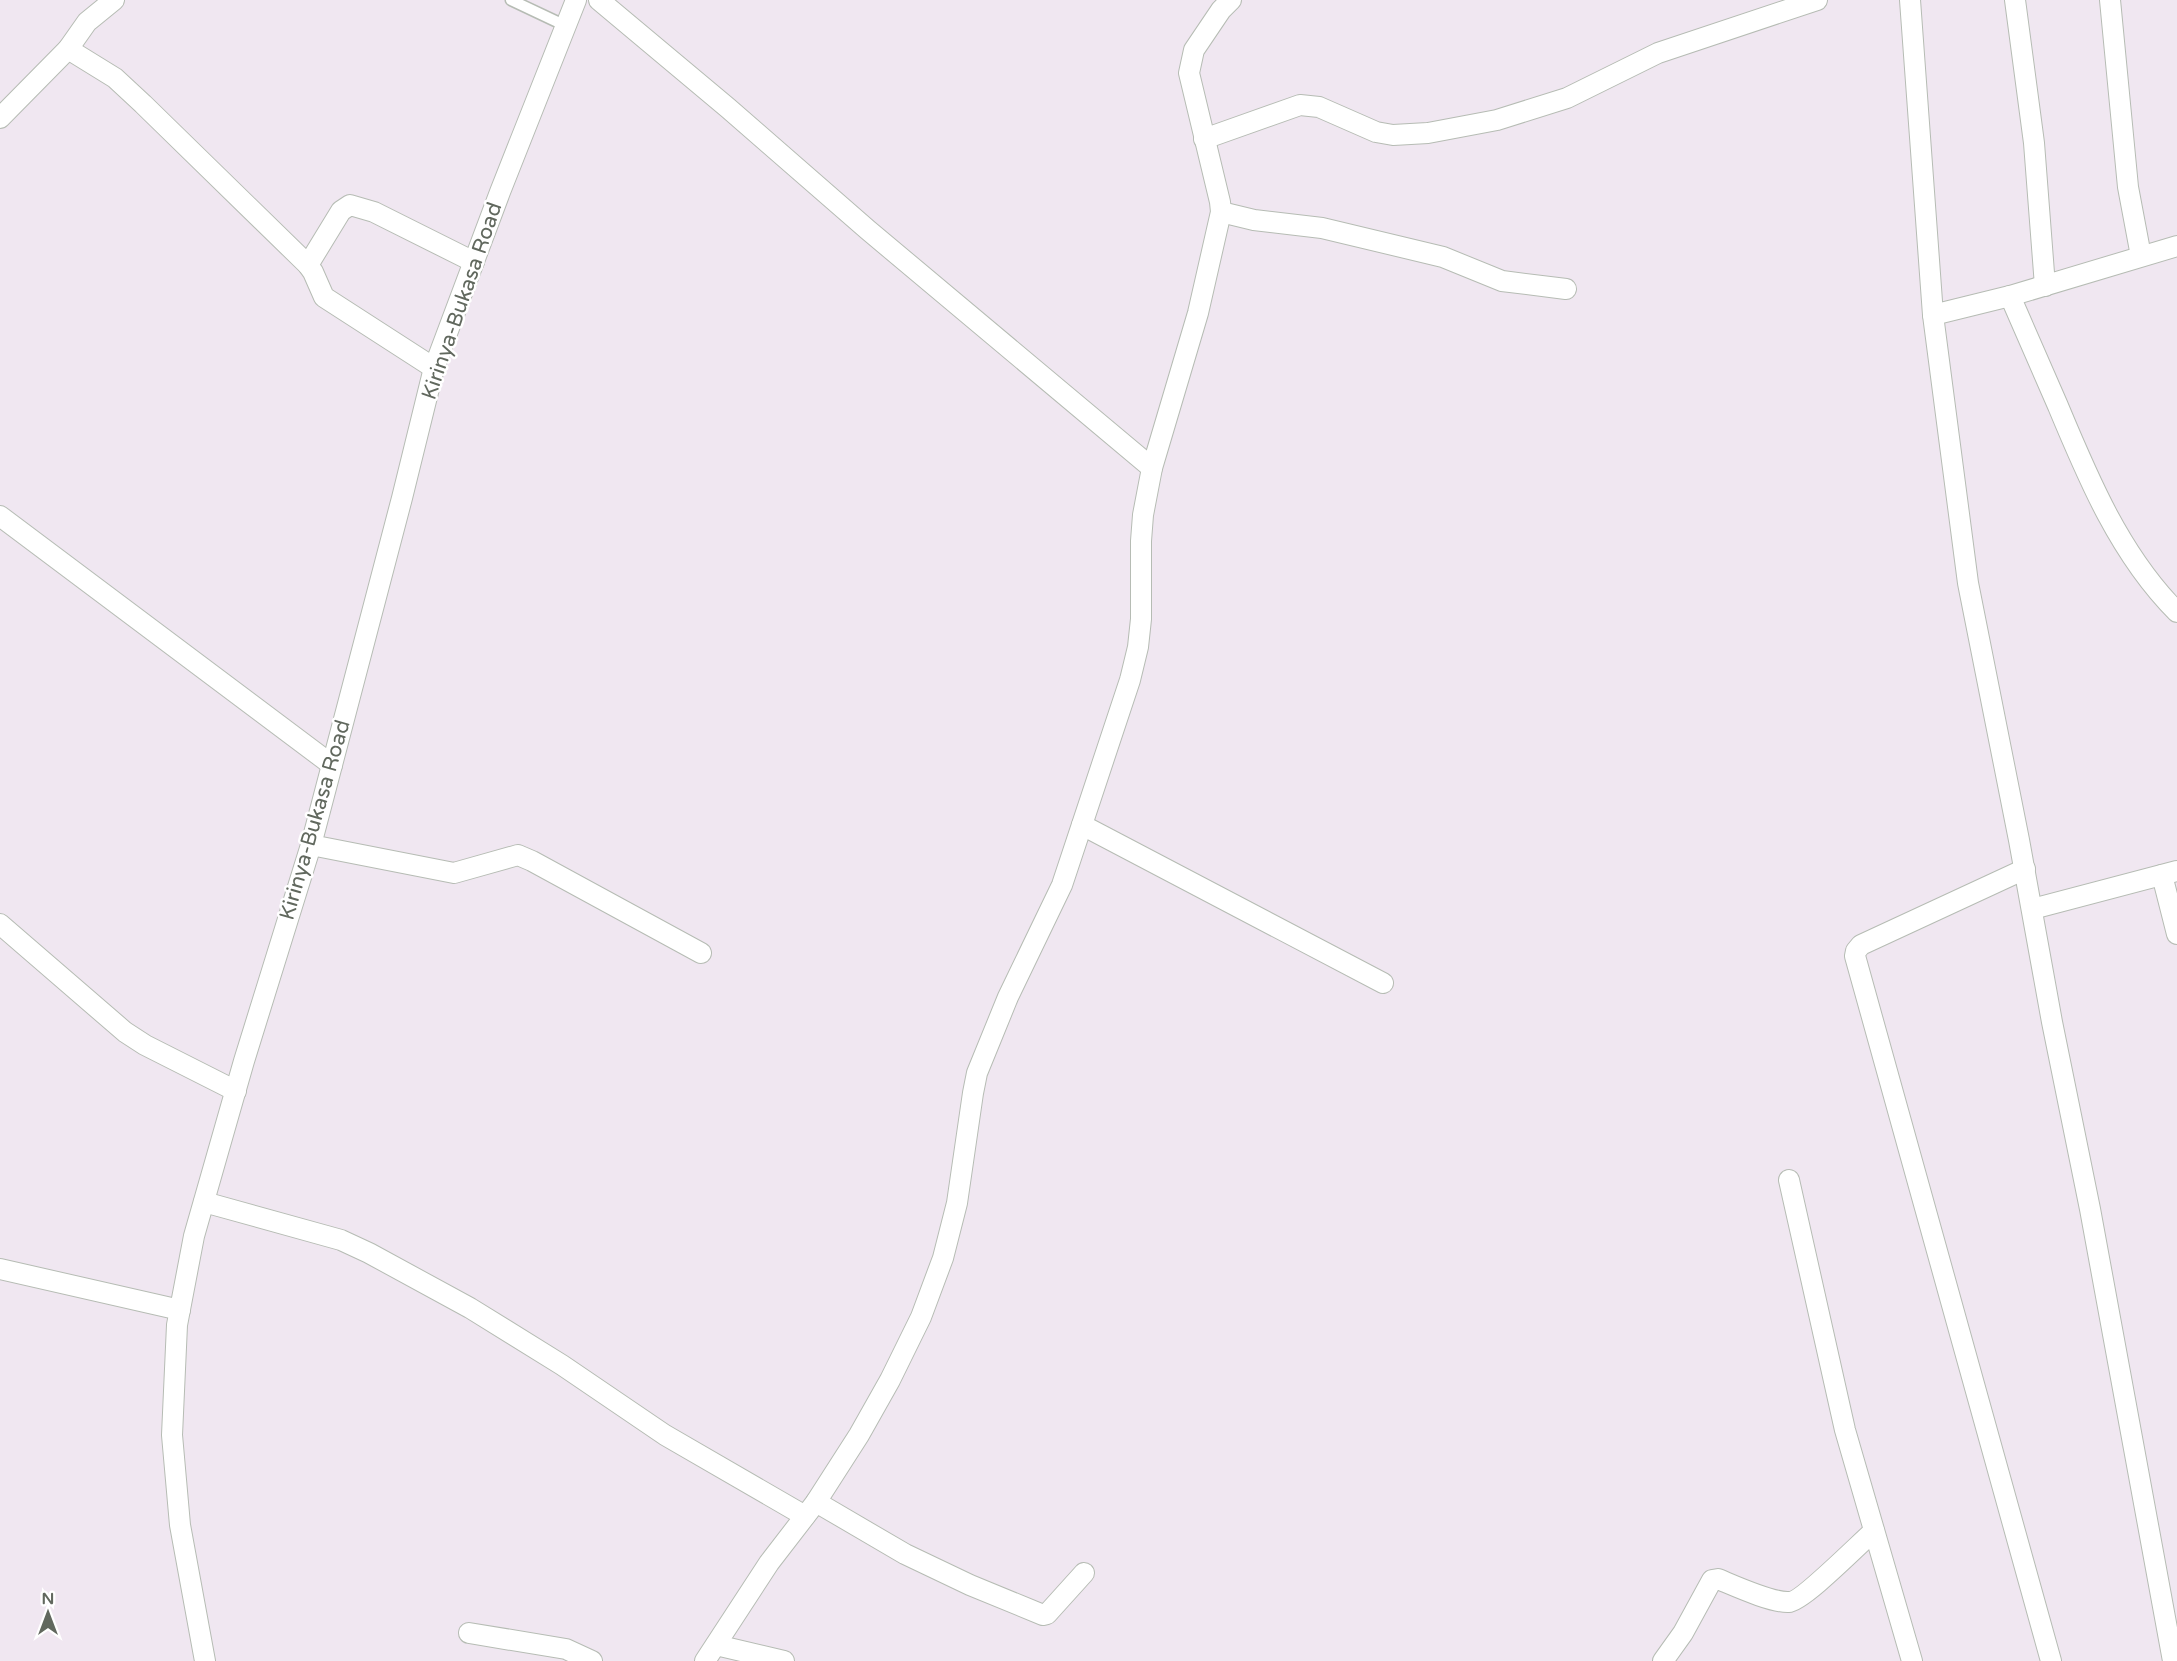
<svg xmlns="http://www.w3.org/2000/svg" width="2177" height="1661" viewBox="0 0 2177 1661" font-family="'Varela Round',sans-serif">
	<rect width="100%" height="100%" fill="#f0e7f1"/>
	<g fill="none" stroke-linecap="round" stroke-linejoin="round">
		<defs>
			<path id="lane" d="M511 0 566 26"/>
			<g id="street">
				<path d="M599 0 728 108 868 230 1152 468"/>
				<path d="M1910 0 1933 315 1968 583 2019 840 2052 1022 2090 1209 2173 1661"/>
				<path d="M2015 0 2034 143 2045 286"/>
				<path d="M2110 0 2128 187 2141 256"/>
				<path d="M68 49 115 78 143 104 308 265 313 272 324 297 434 368"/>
				<path d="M0 118 68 49 87 22 114 0"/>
				<path d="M1204 139 1300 105 1319 107 1376 132 1393 135 1428 133 1497 120 1567 98 1658 53 1817 0"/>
				<path d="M1221 212 1254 220 1322 228 1443 257 1502 281 1566 289"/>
				<path d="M308 265 341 211 350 205 374 212 474 262"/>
				<path d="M2010 296C2026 332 2042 369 2058 406 2088 478 2120 555 2177 612"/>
				<path d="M1933 315 2010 296 2177 246"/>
				<path d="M0 516 332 765"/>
				<path d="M1082 825 1383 983"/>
				<path d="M311 845 454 873 518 855 532 861 701 953"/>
				<path d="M2025 869 1861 945 1856 951 1855 956 2051 1661"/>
				<path d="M2162 875 2177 934"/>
				<path d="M2032 909 2177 871"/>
				<path d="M0 924 125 1032 145 1045 236 1091"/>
				<path d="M1789 1180 1845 1430 1912 1661"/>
				<path d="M204 1202 341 1240 369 1253 470 1308 562 1365 665 1435 805 1516"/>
				<path d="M0 1269 180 1310"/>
				<path d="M816 1502 905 1554 970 1585 1043 1615 1047 1614 1084 1573"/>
				<path d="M469 1633 566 1649 592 1661"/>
				<path d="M716 1645 784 1661"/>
				<path d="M205 1661 180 1525 172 1435 177 1325 194 1236 244 1061 311 845 402 498 434 368 500 192 576 0"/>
				<path d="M705 1661 769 1563 816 1502 859 1435 890 1380 921 1317 943 1258 957 1203 973 1093 977 1073 1008 997 1062 885 1130 680 1138 647 1141 619V541L1143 515 1152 468 1198 313 1221 212 1220 202 1189 73 1194 50 1221 10 1231 0"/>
				<path d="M1663 1661 1683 1633 1712 1580 1718 1579C1735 1586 1772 1603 1789 1602 1802 1602 1860 1543 1874 1531"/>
			</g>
		</defs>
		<use href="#lane" stroke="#b6bcb4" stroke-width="13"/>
		<use href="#street" stroke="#b6bcb4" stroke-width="22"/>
		<use href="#lane" stroke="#fff" stroke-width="10"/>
		<use href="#street" stroke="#fff" stroke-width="20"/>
	</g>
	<g text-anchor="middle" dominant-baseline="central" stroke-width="5" stroke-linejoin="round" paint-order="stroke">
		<g font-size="21" fill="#61685e" stroke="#fff">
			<text transform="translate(462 301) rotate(-71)">Kirinya-Bukasa Road</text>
			<text transform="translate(315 820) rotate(-74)">Kirinya-Bukasa Road</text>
		</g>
	</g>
	<g transform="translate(48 1613)" stroke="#ffffff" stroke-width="4.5" paint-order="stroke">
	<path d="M0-4.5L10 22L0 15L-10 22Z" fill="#61685e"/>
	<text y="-9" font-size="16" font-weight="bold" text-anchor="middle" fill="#61685e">N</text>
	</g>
</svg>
